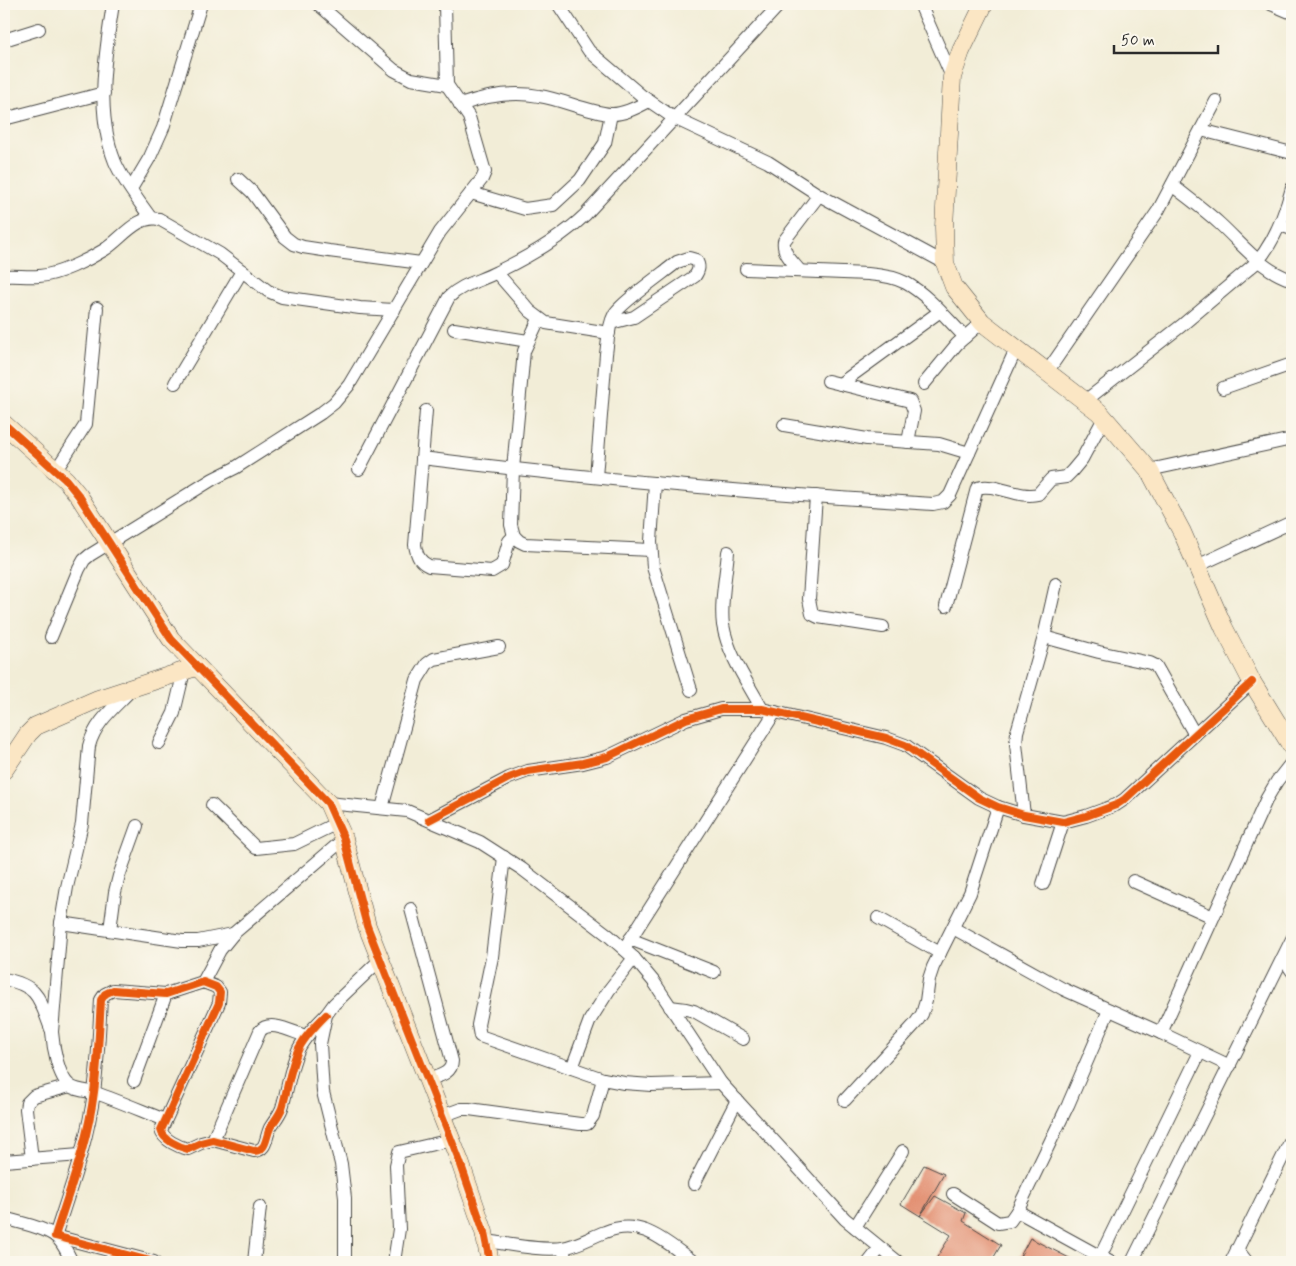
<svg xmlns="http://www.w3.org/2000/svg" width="1296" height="1266" viewBox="0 0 1296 1266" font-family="Mynerve,sans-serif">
	<rect width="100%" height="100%" fill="#fbf7ec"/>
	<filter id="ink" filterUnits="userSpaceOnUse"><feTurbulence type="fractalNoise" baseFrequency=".02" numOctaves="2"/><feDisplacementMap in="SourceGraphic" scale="10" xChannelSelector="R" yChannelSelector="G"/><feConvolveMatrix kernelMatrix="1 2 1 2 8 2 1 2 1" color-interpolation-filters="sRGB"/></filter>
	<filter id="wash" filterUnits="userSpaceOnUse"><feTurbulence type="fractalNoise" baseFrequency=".0096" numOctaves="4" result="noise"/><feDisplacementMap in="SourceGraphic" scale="20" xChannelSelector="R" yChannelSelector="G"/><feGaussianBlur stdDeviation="1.12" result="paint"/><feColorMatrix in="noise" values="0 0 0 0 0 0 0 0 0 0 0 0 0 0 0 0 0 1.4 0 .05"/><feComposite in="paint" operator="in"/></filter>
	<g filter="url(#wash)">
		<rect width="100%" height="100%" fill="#f2edd7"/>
		<g id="blocks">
			<g fill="#e39173">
				<path d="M924 1165 944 1174 920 1216 935 1196 966 1213 963 1221 1001 1245 991 1262H934L951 1235 901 1204Z"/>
				<path d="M1030 1238 1077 1262H1017Z"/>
			</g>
		</g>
	</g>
	<g filter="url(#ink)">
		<use href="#blocks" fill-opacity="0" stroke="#494845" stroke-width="1"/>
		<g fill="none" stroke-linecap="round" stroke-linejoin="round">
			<defs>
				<g id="street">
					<path d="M113 4C105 55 95 112 115 162 123 181 138 200 150 217"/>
					<path d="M318 4 394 70 411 79 447 85"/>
					<path d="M558 4 589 51 642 96 674 118 768 162 819 195 945 263"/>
					<path d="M920 4 952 77"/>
					<path d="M1271 4 1292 13"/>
					<path d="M4 40 39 29"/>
					<path d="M460 105C485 96 513 91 539 96 561 99 588 112 610 114 623 115 638 107 649 101"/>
					<path d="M4 119 104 93"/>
					<path d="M1201 130 1292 153"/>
					<path d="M238 179 252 192 285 237 294 244 303 247 329 251 421 263"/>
					<path d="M1172 185C1188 198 1205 210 1220 224 1243 245 1261 270 1292 280"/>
					<path d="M131 189 150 157 163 128 201 4"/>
					<path d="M471 193 525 209 553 205 580 180 605 143 611 114"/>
					<path d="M1280 225 1292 229"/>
					<path d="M746 269 868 274C880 275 895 277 906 283 928 295 948 320 965 337"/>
					<path d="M800 271C793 262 782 253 784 241L819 195"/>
					<path d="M497 273 530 311 546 323 609 333"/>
					<path d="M4 276C15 275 27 277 39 276 58 275 88 260 104 250 122 239 136 215 159 219L220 254 268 291 282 297 360 308 394 310"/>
					<path d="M539 319 524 351 513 469 511 525 514 536 519 541 525 544 651 550"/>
					<path d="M454 329 528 341"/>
					<path d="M1047 372 1158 211 1216 101"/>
					<path d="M828 381 910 401 914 411 908 442"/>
					<path d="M175 383 242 271"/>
					<path d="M840 384 939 312"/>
					<path d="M924 384 957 344 982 322"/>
					<path d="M1223 388 1292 364"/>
					<path d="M1085 401 1181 326 1257 262C1275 241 1285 214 1292 188"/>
					<path d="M426 411 415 545C417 556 419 561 429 566L492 571 502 565 509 541 514 536"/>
					<path d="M784 425 867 439 939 444 969 453"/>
					<path d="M422 458C591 479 762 494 933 504L943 502 950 495 1016 349"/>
					<path d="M359 469 449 297C462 284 480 281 497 272 528 257 560 239 585 215L780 4"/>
					<path d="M56 470 86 424 97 308"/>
					<path d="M1149 470 1292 439"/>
					<path d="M596 477 606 354C608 341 608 326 614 315 619 304 665 272 677 262L689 258 696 260C700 266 699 270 695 276L634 317 611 323"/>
					<path d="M655 483 651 541 653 567 691 690"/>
					<path d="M816 496 809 599 812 614 818 617 883 627"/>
					<path d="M728 552C726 576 720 602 723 625 728 655 748 683 762 709"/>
					<path d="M1197 566 1292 522"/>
					<path d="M946 606 977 488C995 482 1018 499 1038 494L1051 479 1066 477 1072 471 1082 459 1104 418"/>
					<path d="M51 637 79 569 84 560 90 555 213 479 235 468 321 413 334 403 349 385 440 232 482 179 485 172 469 117 447 85 445 4"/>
					<path d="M1044 637 1099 652 1150 663 1156 666 1195 735"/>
					<path d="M131 690C115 707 95 722 89 746L82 824 67 887 61 923 52 1032C53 1046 58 1077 70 1086 77 1091 88 1091 96 1093 119 1101 142 1111 165 1120"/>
					<path d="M159 743 174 713 184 671"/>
					<path d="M328 803 407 811 480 842 522 869 608 935 634 958 654 982 721 1083 845 1219 898 1262"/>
					<path d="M212 805 256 848 294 844 337 823"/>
					<path d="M382 808 417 680 427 664 434 659 499 647"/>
					<path d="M1024 815 1016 744 1017 732 1044 637 1056 584"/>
					<path d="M429 820 509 778 528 771 583 763 607 757 686 719 721 709H762L886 738 905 745 979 798 998 807 1024 815 1063 822 1086 816 1116 805 1125 799 1252 682"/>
					<path d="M504 857 492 957 478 1025 480 1036 603 1079 624 1083 651 1085 721 1083"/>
					<path d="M1133 881 1213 917"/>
					<path d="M1043 884 1063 822"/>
					<path d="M411 909 452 1061C452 1074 438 1076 427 1080"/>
					<path d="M878 918 940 953"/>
					<path d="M61 923 182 941H198L233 934"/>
					<path d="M953 928 1063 989 1161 1033 1230 1066"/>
					<path d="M110 930 115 892 119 876 137 826"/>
					<path d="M630 939 714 972"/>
					<path d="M624 949 775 712"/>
					<path d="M1283 958 1292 971"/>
					<path d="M4 979C39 986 39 998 51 1029"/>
					<path d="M203 982 220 950 233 934 344 839"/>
					<path d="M670 1007 686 1009 694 1011 743 1039"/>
					<path d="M1109 1010 1068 1105 1017 1211 1110 1262"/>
					<path d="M1161 1033 1267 798 1277 781 1292 762"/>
					<path d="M572 1068 590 1020 609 990 634 958"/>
					<path d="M134 1081 166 994"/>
					<path d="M845 1100 915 1024 922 1014 926 1001 929 979 933 967 970 893 998 807"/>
					<path d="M442 1116 461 1109H469L580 1124H587L593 1116 603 1079"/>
					<path d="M213 1140 260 1031C270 1019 292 1032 306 1036"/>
					<path d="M32 1159 26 1109 27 1103 34 1096 70 1086"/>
					<path d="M4 1161 80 1155"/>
					<path d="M694 1184 737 1100"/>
					<path d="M953 1194 998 1223 1010 1221 1017 1211"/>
					<path d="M4 1218C20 1223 40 1226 54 1235 63 1241 67 1253 72 1262"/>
					<path d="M855 1227 903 1151"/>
					<path d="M486 1241C508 1244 541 1251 562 1248 577 1246 591 1237 605 1232 642 1217 665 1242 694 1262"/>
					<path d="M563 1248 566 1262"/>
					<path d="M1237 1249 1247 1262"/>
					<path d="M1100 1257 1200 1052"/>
					<path d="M154 1262 55 1236C70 1189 88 1141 94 1092 98 1062 99 1031 101 1000L105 994 113 990 166 994 203 982 216 987 220 992 219 1003 161 1130C163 1140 179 1147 188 1149L201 1143 213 1140 254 1151C267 1150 265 1139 270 1128 274 1121 279 1116 282 1108 288 1088 290 1067 299 1048 306 1035 316 1025 326 1015"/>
					<path d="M254 1262 260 1207"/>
					<path d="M345 1262V1198L341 1164 323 1092 320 1044 326 1015 334 1004 380 960"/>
					<path d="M394 1262 399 1229 396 1165 399 1152 451 1140"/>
					<path d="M869 1262 880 1248"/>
					<path d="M1132 1262 1292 939"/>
					<path d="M1231 1262 1292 1138"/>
				</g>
				<g id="secondary">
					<path d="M984 4 961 51 952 77 944 227 945 263 954 287 982 322 1099 412 1149 470 1182 532 1224 628 1252 682 1292 747"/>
					<path d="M4 424 66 480 79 496 171 639 328 803 344 839 367 926 460 1162 484 1232 490 1262"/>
					<path d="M4 770 28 734 36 726 98 699 196 667"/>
				</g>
			</defs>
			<use href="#street" stroke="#494845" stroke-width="14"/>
			<use href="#secondary" stroke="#494845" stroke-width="19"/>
			<use href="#street" stroke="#fff" stroke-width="12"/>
			<use href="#secondary" stroke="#fbe6c4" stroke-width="18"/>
			<defs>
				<g id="cycleway">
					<path d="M4 424 66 480 79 496 171 639 328 803 344 839 367 926 460 1162 484 1232 490 1262"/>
					<path d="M429 820 509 778 528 771 583 763 607 757 686 719 721 709H762L886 738 905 745 979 798 998 807 1024 815 1063 822 1086 816 1116 805 1125 799 1252 682"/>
					<path d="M154 1262 55 1236C70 1189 88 1141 94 1092 98 1062 99 1031 101 1000L105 994 113 990 166 994 203 982 216 987 220 992 219 1003 161 1130C163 1140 179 1147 188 1149L201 1143 213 1140 254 1151C267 1150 265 1139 270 1128 274 1121 279 1116 282 1108 288 1088 290 1067 299 1048 306 1035 316 1025 326 1015"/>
				</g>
			</defs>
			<use href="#cycleway" stroke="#fbf7ec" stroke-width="11"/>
			<use href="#cycleway" stroke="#e8590c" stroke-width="8"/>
		</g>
	</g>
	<rect width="1296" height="1266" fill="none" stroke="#fbf7ec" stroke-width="20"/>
	<path d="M1114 45v8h104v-8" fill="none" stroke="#2b2b2b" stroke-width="2.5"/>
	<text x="1121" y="45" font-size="15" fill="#2b2b2b" stroke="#fbf7ec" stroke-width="4" paint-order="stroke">50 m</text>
</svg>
